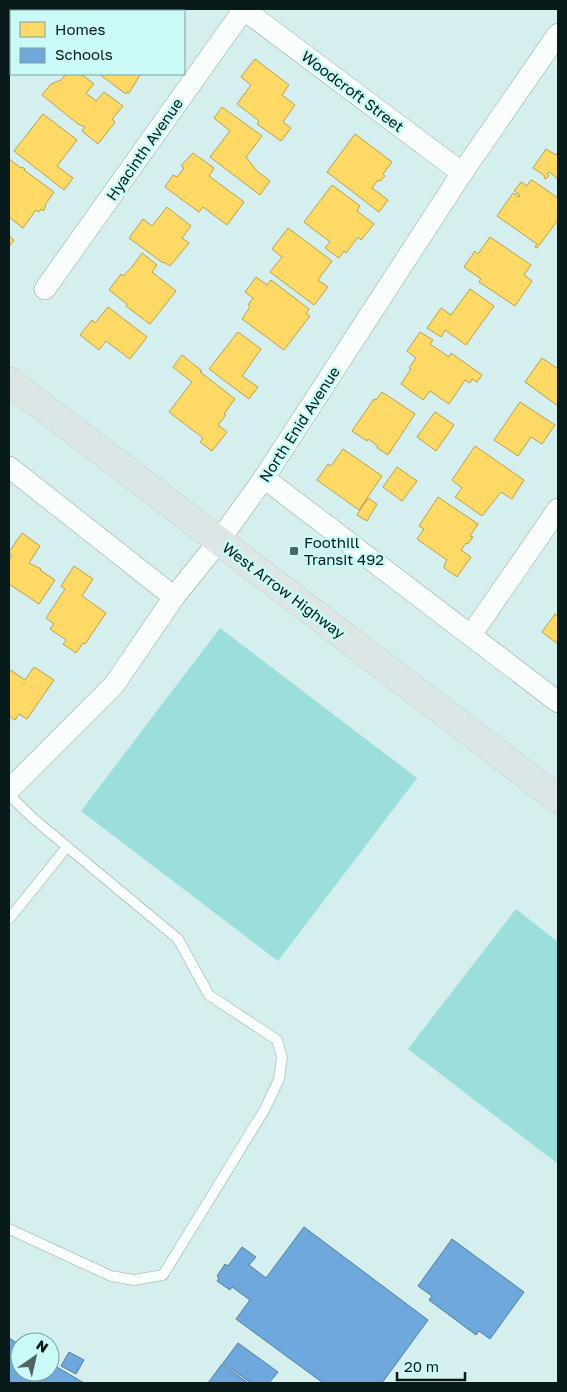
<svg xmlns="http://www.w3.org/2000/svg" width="567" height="1392" viewBox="0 0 567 1392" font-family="'Golos Text',sans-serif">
	<rect width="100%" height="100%" fill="#d4efed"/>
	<g fill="#9bdedb">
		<path d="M220 628 417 778 278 961 81 811Z"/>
		<path d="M516 909 558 942V1164L408 1049Z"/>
	</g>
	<g fill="#ffd966" stroke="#b5a04f">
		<path d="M132 9H181L184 11H132Z"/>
		<path d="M255 59 289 85 282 95 295 105 283 122 291 128 281 141 257 124 259 121 237 104 251 85 241 77Z"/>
		<path d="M66 74H81L94 84 86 93 96 101 104 92 123 106 112 119 115 122 113 125 98 144 82 131 85 127 78 124 42 95 51 84 61 80Z"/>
		<path d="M99 74H138L140 75 129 93 127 92 126 94Z"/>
		<path d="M222 107 262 136 246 157 257 171 270 181 260 195 210 157 230 131 214 118Z"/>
		<path d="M43 114 77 140 57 166 73 178 64 190 14 151Z"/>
		<path d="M355 134 392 162 383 174 385 176 380 181 378 180 372 188 388 200 379 212 327 172Z"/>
		<path d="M546 149 556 155 558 152V179L549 172 547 174 549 176 546 179 544 178 545 176 533 168Z"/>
		<path d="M193 153 214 168 209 176 244 202 227 225 203 207 199 212 165 187 173 175 177 177 184 168 181 166Z"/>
		<path d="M9 159 21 168 22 167 25 169 24 170 54 192 45 205 46 206 43 211 41 209 39 212 36 210 23 228 9 217Z"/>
		<path d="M532 180 558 198V220L537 248 535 247 537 244 497 216 513 193 519 197 520 195 514 191 521 182 527 186 530 181Z"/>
		<path d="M332 185 360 206 357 211 374 224 361 240 358 237 346 253 344 251 339 258 325 248 330 242 304 222Z"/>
		<path d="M167 207 191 226 182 238 189 243 170 266 164 262 163 263 129 238 143 219 152 226Z"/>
		<path d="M288 228 332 261 318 280 328 287 314 305 270 272 282 257 272 249Z"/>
		<path d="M9 236 14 240 9 247Z"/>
		<path d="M490 237 531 265 524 275 532 281 515 306 479 282 481 279 464 267 475 251 478 254Z"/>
		<path d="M142 253 157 265 152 272 176 291 150 324 126 306 127 304 109 290 121 274 123 276 132 267Z"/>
		<path d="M256 277 267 285 271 280 309 309 306 314 310 316 284 350 242 319 250 307 248 305 253 298 245 292Z"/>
		<path d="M470 289 494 306 466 345 445 330 441 337 427 328 441 308 451 315Z"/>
		<path d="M108 307 147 337 130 359 106 341 99 350 80 335 92 320 95 323Z"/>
		<path d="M238 332 261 349 242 376 258 387 249 399 209 369Z"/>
		<path d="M420 332 433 340 430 344 449 357 451 353 482 375 477 382 472 379 470 383 465 380 449 404 430 391 423 400 401 384 411 369 409 368 416 358 407 351Z"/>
		<path d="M182 355 202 371 200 372 235 399 224 414 226 415 218 425 227 432 212 451 200 442 203 438 169 412 192 382 173 367Z"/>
		<path d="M542 358 558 369V406L525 382Z"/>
		<path d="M382 392 415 414 388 455 377 448 378 446 368 439 367 441 352 431 374 399 376 400Z"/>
		<path d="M520 402 555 425 542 444 531 437 518 456 494 440Z"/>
		<path d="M435 412 454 425 436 451 417 437Z"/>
		<path d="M475 446 524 480 512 499 501 492 482 516 455 497 462 488 452 480Z"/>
		<path d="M343 449 382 476 359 510 317 480 328 464 331 466Z"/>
		<path d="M397 467 417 481 402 501 383 487Z"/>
		<path d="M438 497 478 524 470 536 473 537 468 544 466 543 461 550 471 557 457 577 444 568 445 566 444 565 447 560 417 539 424 529 419 526Z"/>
		<path d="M368 498 377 504 367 521 357 515Z"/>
		<path d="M22 533 40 546 29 563 41 569 40 570 55 580 39 604 9 584V560L12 555 9 552Z"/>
		<path d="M74 566 93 579 82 596 106 613 85 644 83 643 76 653 63 644 66 640 50 629 54 624 46 618 65 589 61 586Z"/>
		<path d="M555 614 558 616V644L542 632Z"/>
		<path d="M34 667 54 680 27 719 19 714 15 720 9 716V669L25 680Z"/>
	</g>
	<g fill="#6fa8dc" stroke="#507da2">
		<path d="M304 1227 428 1320 382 1383H323L236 1319 250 1300 232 1287 230 1290 217 1281 219 1278 217 1276 225 1264 228 1266 242 1247 256 1257 249 1265 266 1278Z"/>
		<path d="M452 1239 524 1292 490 1339 479 1331 476 1335 429 1300 432 1296 418 1286Z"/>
		<path d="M9 1338 20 1345V1372H50V1363L84 1383H9Z"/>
		<path d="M238 1343 278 1372 269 1383H251L223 1363Z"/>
		<path d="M69 1352 84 1360 76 1374 61 1366Z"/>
		<path d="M222 1364 248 1383H208Z"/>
	</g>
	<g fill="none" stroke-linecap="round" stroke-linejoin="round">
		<defs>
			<g id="lane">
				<path d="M9 795 35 820 178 939 209 995 277 1040 282 1057 279 1079 265 1109 163 1275 134 1280 111 1276 9 1229"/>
				<path d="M9 919 67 847"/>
			</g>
			<g id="street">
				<path d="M243 9 462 173"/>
				<path d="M45 289 244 9"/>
				<path d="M9 467 174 597"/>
				<path d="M264 478 558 702"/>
				<path d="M471 635 558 509"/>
				<path d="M9 790 114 685 174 597 219 541 264 478 462 173 558 34"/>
			</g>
			<path id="primary" d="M9 381 558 799"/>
		</defs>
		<use href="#lane" stroke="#95a9a8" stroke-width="11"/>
		<use href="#street" stroke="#95a9a8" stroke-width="22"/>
		<use href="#primary" stroke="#becccb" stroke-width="29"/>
		<use href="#lane" stroke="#f9fdfc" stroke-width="10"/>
		<use href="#street" stroke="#f9fdfc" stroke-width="21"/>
		<use href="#primary" stroke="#dce6e6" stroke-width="28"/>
	</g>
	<rect fill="#4f6563" stroke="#c9faf7" stroke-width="2" x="289" y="546" width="10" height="10" rx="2.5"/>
	<g text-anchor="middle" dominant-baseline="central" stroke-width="5" stroke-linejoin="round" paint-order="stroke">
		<g font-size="15" fill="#081a19" stroke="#c9faf7">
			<text transform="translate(353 91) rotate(37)">Woodcroft Street</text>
			<text transform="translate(144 149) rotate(-55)">Hyacinth Avenue</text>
			<text transform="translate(299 424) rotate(-57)">North Enid Avenue</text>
			<text transform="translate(284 590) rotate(37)">West Arrow Highway</text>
		</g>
		<g font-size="15" fill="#081a19" stroke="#c9faf7" text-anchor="start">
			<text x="304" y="542">Foothill<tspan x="304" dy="17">Transit 492</tspan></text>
		</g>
	</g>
	<rect width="567" height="1392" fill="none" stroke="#081a19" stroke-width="20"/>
	<rect x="10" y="10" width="175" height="65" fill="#c9faf7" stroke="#7ca09e"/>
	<rect x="20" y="22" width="25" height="15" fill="#ffd966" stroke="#7ca09e"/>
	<text x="55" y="35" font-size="15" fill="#081a19">Homes</text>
	<rect x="20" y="48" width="25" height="15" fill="#6fa8dc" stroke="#7ca09e"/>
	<text x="55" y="60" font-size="15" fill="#081a19">Schools</text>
	<g transform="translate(35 1357) rotate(34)"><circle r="24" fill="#c9faf7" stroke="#7ca09e"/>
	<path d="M0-4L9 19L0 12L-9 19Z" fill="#4f6563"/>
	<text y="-8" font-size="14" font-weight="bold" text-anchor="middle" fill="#081a19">N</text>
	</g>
	<path d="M397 1372v8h68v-8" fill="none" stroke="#081a19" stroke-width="2.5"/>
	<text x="404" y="1372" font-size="15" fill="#081a19" stroke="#c9faf7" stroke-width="4" paint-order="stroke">20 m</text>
</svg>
